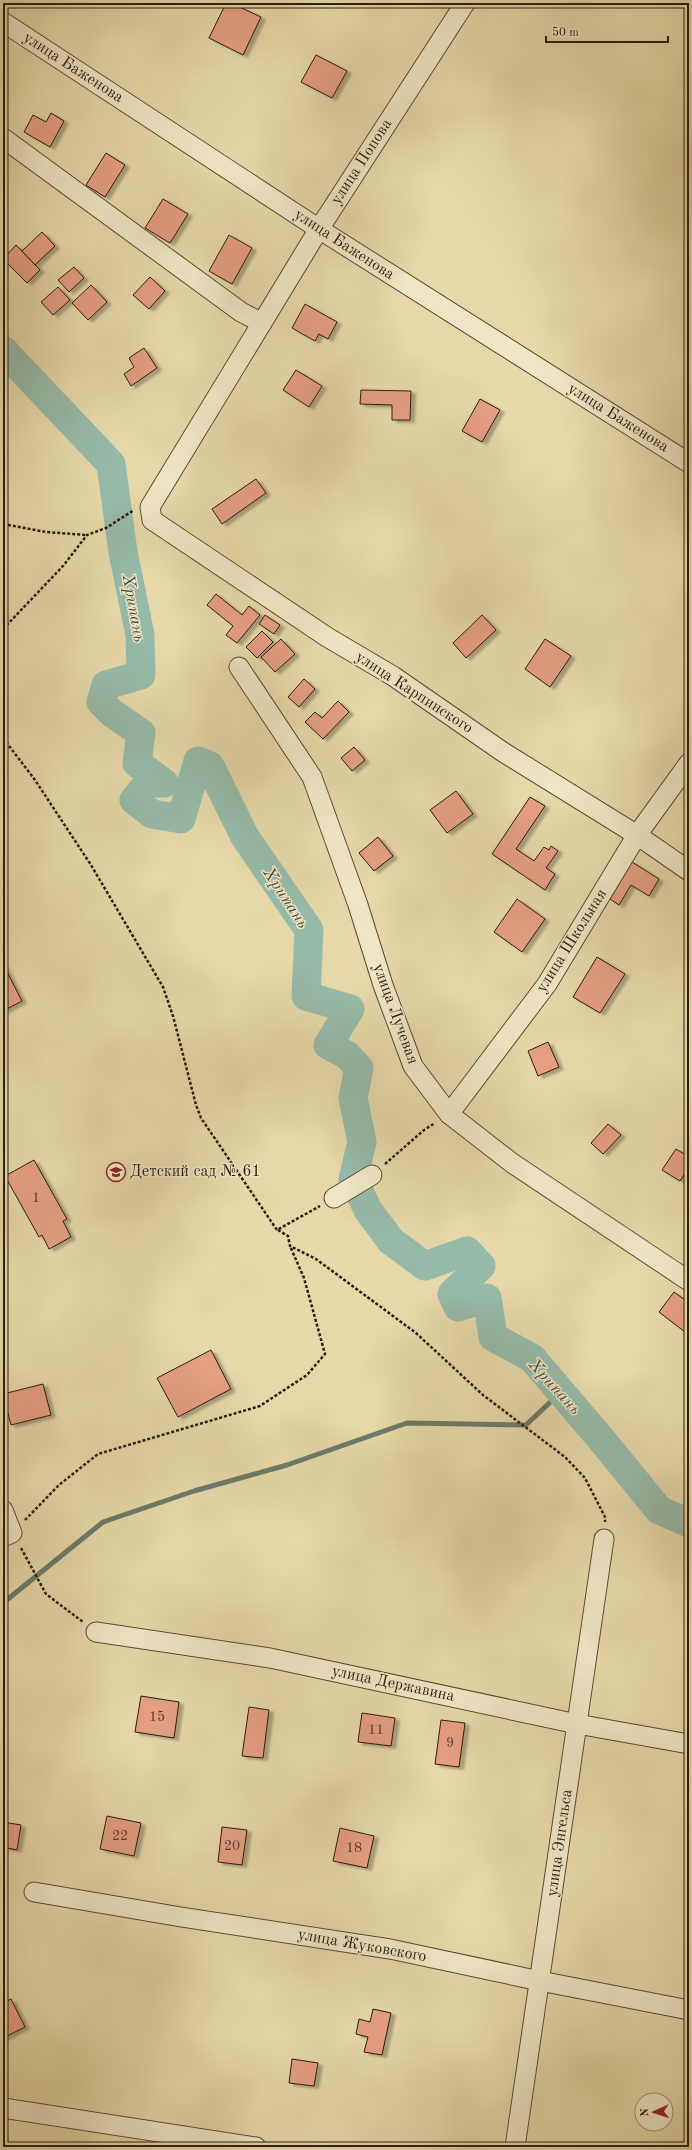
<svg xmlns="http://www.w3.org/2000/svg" width="692" height="2150" viewBox="0 0 692 2150" font-family="'Old Standard TT',serif">
	<defs>
		<filter id="shadow"><feDropShadow dx="4.5" dy="2.5" stdDeviation="1" flood-color="#0004"/></filter>
	</defs>
	<rect width="100%" height="100%" fill="#e6d8a8"/>
	<filter id="stains"><feTurbulence type="fractalNoise" baseFrequency=".005" numOctaves="4"/><feColorMatrix values="0 0 0 0 .2 0 0 0 0 .09 0 0 0 0 .02 0 0 0 .5 -.17"/></filter>
	<radialGradient id="worn" r=".72"><stop offset=".6" stop-color="#630" stop-opacity="0"/><stop offset="1" stop-color="#630" stop-opacity=".3"/></radialGradient>
	<g fill="none" stroke-linecap="round" stroke-linejoin="round">
		<path stroke="#6b7b6b" stroke-width="5" d="M3 1603 103 1522 194 1491 287 1465 407 1423 526 1425 561 1392"/>
		<path stroke="#96baa9" stroke-width="29" d="M3 350 111 464 123 552 140 635 141 675 106 685 101 702 112 713 141 733 137 763 164 783H148L134 800 152 814 181 819 198 761 210 766 245 837 309 930 306 996 350 1009 328 1045 347 1055 359 1068 353 1098 362 1142 353 1179 368 1210 391 1241 425 1266 467 1251 481 1266 452 1294 458 1307 487 1298 493 1337 532 1358 601 1439 659 1510 689 1523"/>
	</g>
	<g fill="#e59e82" stroke="#2b1c0d" filter="url(#shadow)">
		<path d="M226 3H231L261 17 243 55 209 38Z"/>
		<path d="M316 55 347 71 332 98 301 82Z"/>
		<path d="M51 113 64 121 50 147 24 132 33 115 46 122Z"/>
		<path d="M106 153 125 165 105 197 86 185Z"/>
		<path d="M163 199 188 214 170 243 145 228Z"/>
		<path d="M42 232 55 246 35 265 22 251Z"/>
		<path d="M229 235 252 248 232 284 209 271Z"/>
		<path d="M16 245 40 270 27 283 3 259Z"/>
		<path d="M74 267 84 278 69 292 58 280Z"/>
		<path d="M150 277 165 291 149 309 133 295Z"/>
		<path d="M91 285 107 302 88 320 72 303Z"/>
		<path d="M58 287 70 300 53 315 41 302Z"/>
		<path d="M305 304 337 322 328 339 319 334 315 341 292 328Z"/>
		<path d="M144 348 157 368 131 386 124 374 134 367 129 358Z"/>
		<path d="M296 370 322 386 309 407 283 390Z"/>
		<path d="M361 390 411 391 410 420H392V405L360 404Z"/>
		<path d="M480 399 500 410 482 442 462 431Z"/>
		<path d="M256 479 266 493 222 524 212 509Z"/>
		<path d="M216 594 242 615 249 606 260 615 237 643 226 635 233 626 207 605Z"/>
		<path d="M265 615 280 625 274 634 259 624Z"/>
		<path d="M482 615 496 630 466 658 453 643Z"/>
		<path d="M262 631 273 642 257 658 246 647Z"/>
		<path d="M281 639 295 654 275 672 261 657Z"/>
		<path d="M545 639 571 656 550 687 525 669Z"/>
		<path d="M304 679 315 689 299 707 288 697Z"/>
		<path d="M338 701 349 712 323 739 305 722 315 712 322 718Z"/>
		<path d="M354 747 365 760 352 771 341 758Z"/>
		<path d="M456 791 473 814 447 833 430 810Z"/>
		<path d="M530 797 545 806 516 849 534 861 544 847 549 850 551 846 558 851 546 868 555 874 545 890 492 854Z"/>
		<path d="M378 837 393 856 374 871 359 853Z"/>
		<path d="M632 862 659 879 649 896 631 885 619 905 610 899Z"/>
		<path d="M517 899 545 919 522 952 494 932Z"/>
		<path d="M597 957 625 974 600 1013 573 997Z"/>
		<path d="M3 964 22 1001 3 1011Z"/>
		<path d="M548 1042 559 1067 538 1076 528 1051Z"/>
		<path d="M608 1124 621 1135 603 1154 591 1143Z"/>
		<path d="M676 1149 689 1157V1167L680 1181 662 1170Z"/>
		<path d="M34 1160 67 1219 63 1221 71 1237 49 1249 42 1235 39 1237 5 1176Z"/>
		<path d="M674 1292 689 1303V1327L685 1332 659 1312Z"/>
		<path d="M211 1350 231 1389 178 1417 157 1378Z"/>
		<path d="M43 1384 51 1415 11 1425 3 1394Z"/>
		<path d="M141 1696 179 1702 174 1738 135 1732Z"/>
		<path d="M249 1707 269 1710 263 1758 242 1756Z"/>
		<path d="M362 1713 395 1718 391 1746 358 1742Z"/>
		<path d="M441 1720 465 1723 459 1767 435 1764Z"/>
		<path d="M107 1816 141 1823 134 1856 100 1849Z"/>
		<path d="M3 1822 21 1825 17 1850 3 1847Z"/>
		<path d="M222 1827 247 1830 242 1865 218 1862Z"/>
		<path d="M340 1828 374 1836 367 1868 333 1861Z"/>
		<path d="M11 1999 25 2027 3 2038V2003Z"/>
		<path d="M373 2009 391 2013 382 2055 364 2052 368 2037 356 2034 359 2019 370 2022Z"/>
		<path d="M292 2059 318 2063 314 2086 289 2083Z"/>
	</g>
	<g fill="none" stroke-linecap="round" stroke-linejoin="round">
		<defs>
			<g id="minor">
				<path d="M465 3 319 229 150 507 152 520 327 637 393 676 503 752 637 835 689 871"/>
				<path d="M3 22 319 229 689 463"/>
				<path d="M3 138 241 312 262 323"/>
				<path d="M239 667 312 777 358 905 383 985 413 1066 449 1114 512 1163 689 1281"/>
				<path d="M449 1114 547 984 637 835 689 763"/>
				<path d="M334 1198 372 1175"/>
				<path d="M3 1510 12 1533 3 1537"/>
				<path d="M96 1632 270 1658 577 1724 689 1744"/>
				<path d="M34 1892 181 1917 390 1949 540 1981 689 2010"/>
				<path d="M3 2108 256 2147"/>
				<path d="M515 2147 604 1539"/>
			</g>
		</defs>
		<use href="#minor" stroke="#5a4b34" stroke-width="21"/>
		<g stroke="#2b1c0d" stroke-width="2.5" stroke-dasharray="3 2" stroke-linecap="butt">
			<path d="M3 524 46 532 86 535"/>
			<path d="M3 629 63 566 87 535 106 528 134 510"/>
			<path d="M3 738 35 780 91 865 163 987 173 1016 196 1105 201 1118 277 1230 320 1206"/>
			<path d="M385 1164 424 1130 435 1123"/>
			<path d="M278 1230 288 1236 290 1246 316 1259 416 1333 483 1395 565 1457 585 1478 605 1517V1522"/>
			<path d="M25 1520 59 1485 98 1454 260 1406 307 1375 325 1354 304 1278 290 1246"/>
			<path d="M21 1548 46 1594 83 1622"/>
		</g>
		<use href="#minor" stroke="#efe6c6" stroke-width="19"/>
	</g>
	<defs>
		<symbol id="school-ring" viewBox="-11 -11 22 22"><circle r="9.5" fill="#efe6c6" stroke="#8f2418" stroke-width="1.5"/><path d="M0-5L7-2L0 1L-7-2ZM-4 1L0 2.5L4 1V4Q0 6-4 4Z" fill="#8f2418"/></symbol>
	</defs>
	<g fill-rule="evenodd">
		<use href="#school-ring" x="105" y="1161" width="22" height="22"/>
	</g>
	<g text-anchor="middle" dominant-baseline="central" stroke-width="3" stroke-linejoin="round" paint-order="stroke">
		<g font-size="14" fill="#5a3c2a">
			<text x="36" y="1198">1</text>
			<text x="157" y="1717">15</text>
			<text x="376" y="1730">11</text>
			<text x="450" y="1743">9</text>
			<text x="120" y="1836">22</text>
			<text x="232" y="1846">20</text>
			<text x="354" y="1848">18</text>
		</g>
		<g font-size="16" fill="#2b1c0d" stroke="#efe6c6">
			<text transform="translate(73 68) rotate(33)">улица Баженова</text>
			<text transform="translate(362 162) rotate(-57)">улица Попова</text>
			<text transform="translate(344 245) rotate(33)">улица Баженова</text>
			<text transform="translate(618 418) rotate(32)">улица Баженова</text>
			<text transform="translate(414 693) rotate(33)">улица Карпинского</text>
			<text transform="translate(572 941) rotate(-58)">улица Школьная</text>
			<text transform="translate(395 1014) rotate(70)">улица Лучевая</text>
			<text transform="translate(393 1684) rotate(12)">улица Державина</text>
			<text transform="translate(560 1843) rotate(-82)">улица Энгельса</text>
			<text transform="translate(362 1946) rotate(10)">улица Жуковского</text>
		</g>
		<g font-size="16" fill="#2b1c0d" stroke="#efe6c6" text-anchor="start">
			<text x="130" y="1172">Детский сад № 61</text>
		</g>
		<g font-size="17" font-style="italic" fill="#4b4b3c" stroke="#efe6c6">
			<text transform="translate(133 608) rotate(80)">Хрипань</text>
			<text transform="translate(285 898) rotate(57)">Хрипань</text>
			<text transform="translate(554 1387) rotate(48)">Хрипань</text>
		</g>
	</g>
	<rect width="692" height="2150" fill="none" stroke="#e6d8a8" stroke-width="16"/>
	<rect x="4" y="4" width="684" height="2142" fill="none" stroke="#2b1c0d" stroke-width="2"/>
	<rect x="8" y="8" width="676" height="2134" fill="none" stroke="#2b1c0d"/>
	<g transform="translate(654 2112) rotate(267)"><circle r="19" fill="#efe6c6" stroke="#a1957c"/>
	<path d="M0-3L7 15L0 10L-7 15Z" fill="#8f2418"/>
	<text y="-6" font-size="11" font-weight="bold" text-anchor="middle" fill="#2b1c0d">N</text>
	</g>
	<path d="M546 36v6h122v-6" fill="none" stroke="#2b1c0d" stroke-width="2"/>
	<text x="552" y="36" font-size="12" fill="#2b1c0d" stroke="#efe6c6" stroke-width="3" paint-order="stroke">50 m</text>
	<rect width="100%" height="100%" filter="url(#stains)"/>
	<rect width="100%" height="100%" fill="url(#worn)"/>
</svg>
